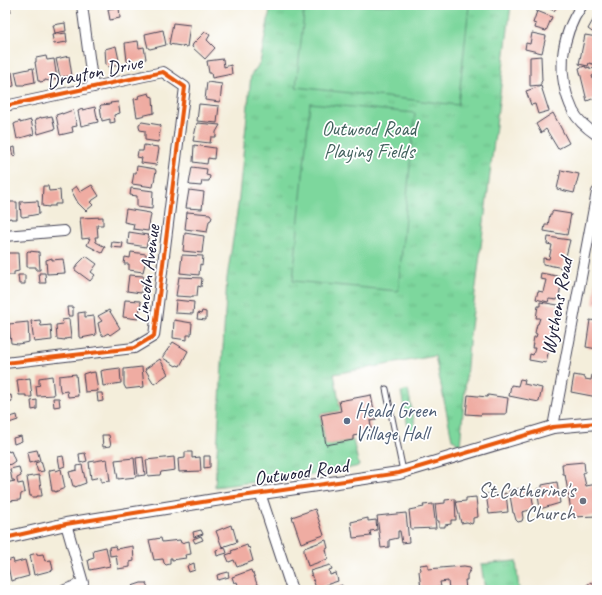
<svg xmlns="http://www.w3.org/2000/svg" width="602" height="595" viewBox="0 0 602 595" font-family="Caveat,sans-serif">
	<defs>
		<pattern id="grass-dots" width="8" height="8" patternUnits="userSpaceOnUse"><rect width="8" height="8" fill="#7dd79d"/><path d="M2 2h.1M6 6h.1" fill="none" stroke="#6cb888" stroke-width="1.8" stroke-linecap="round"/></pattern>
		<pattern id="park-tufts" width="24" height="20" patternUnits="userSpaceOnUse"><rect width="24" height="20" fill="#7dd79d"/><path d="M3 7l-1-3M5 7V3M7 7l1-3M15 17l-1-3M17 17v-4M19 17l1-3" fill="none" stroke="#6cb888"/></pattern>
	</defs>
	<rect width="100%" height="100%" fill="#fff"/>
	<filter id="ink" filterUnits="userSpaceOnUse"><feTurbulence type="fractalNoise" baseFrequency=".025" numOctaves="2"/><feDisplacementMap in="SourceGraphic" scale="8" xChannelSelector="R" yChannelSelector="G"/><feConvolveMatrix kernelMatrix="1 2 1 2 8 2 1 2 1" color-interpolation-filters="sRGB"/></filter>
	<filter id="wash" filterUnits="userSpaceOnUse"><feTurbulence type="fractalNoise" baseFrequency=".012" numOctaves="4" result="noise"/><feDisplacementMap in="SourceGraphic" scale="16" xChannelSelector="R" yChannelSelector="G"/><feGaussianBlur stdDeviation="0.9" result="paint"/><feColorMatrix in="noise" values="0 0 0 0 0 0 0 0 0 0 0 0 0 0 0 0 0 1.4 0 .05"/><feComposite in="paint" operator="in"/></filter>
	<g filter="url(#wash)">
		<rect width="100%" height="100%" fill="#f4eedb"/>
		<path fill="url(#grass-dots)" stroke="#507c6c" d="M408 390 416 430 409 432 401 392Z"/>
		<g fill="url(#park-tufts)" stroke="#507c6c">
			<path d="M271 5H511L469 343 460 446 452 439 435 356 334 374 341 411 320 414 326 445 353 440 359 466 333 472 215 487 227 278 238 206 251 75 260 63Z"/>
			<path d="M516 561 519 590H485L481 564Z"/>
		</g>
		<g fill="#7dd79d" stroke="#507c6c">
			<path d="M305 5H457L469 6 458 105 296 87Z"/>
			<path d="M310 103 415 113 398 291 293 281Z"/>
		</g>
		<g id="blocks">
			<g fill="#efaca2">
				<path d="M5 5H10L11 12 5 13Z"/>
				<path d="M544 5H558L554 11Z"/>
				<path d="M119 7 120 18 110 20 108 9Z"/>
				<path d="M537 11 552 17 546 31 535 28 536 24 533 23Z"/>
				<path d="M597 13V33L595 34 588 29Z"/>
				<path d="M65 23 66 31 55 33 53 25Z"/>
				<path d="M173 23 190 25 187 47 169 44Z"/>
				<path d="M163 30 166 45 150 49 148 48 146 40 145 34Z"/>
				<path d="M205 32 210 35 207 40 215 48 205 59 192 47 193 44Z"/>
				<path d="M66 33 67 42 54 44 52 35Z"/>
				<path d="M532 33 546 36 542 53 525 49 526 43 530 44Z"/>
				<path d="M585 35 597 37 596 65 589 63 588 66 579 64Z"/>
				<path d="M138 41 139 48 144 47 146 59 129 63 127 61 125 43Z"/>
				<path d="M116 46 120 65 108 67 106 65 105 49Z"/>
				<path d="M46 56 47 60 54 59 57 79 50 81 45 80V81L40 82V81H38L35 62H36V58Z"/>
				<path d="M69 56 72 76 60 77 56 59Z"/>
				<path d="M541 56 542 81 541 82V85L530 86V57Z"/>
				<path d="M223 59 224 67 231 65 232 74 212 78 211 73H209L207 61Z"/>
				<path d="M585 66 586 68 590 67V69L596 68 597 74 592 76 594 82 597 81V97L587 101 579 68Z"/>
				<path d="M33 68 35 82 25 84 24 85H18L15 72Z"/>
				<path d="M12 72 14 86 5 88V73Z"/>
				<path d="M207 82 222 84 220 102 205 100Z"/>
				<path d="M541 86 549 111 538 114 535 104 531 105 526 91Z"/>
				<path d="M149 93 150 96 153 97 154 113 137 117 134 99 139 98 138 96Z"/>
				<path d="M118 102 120 113 114 115 115 122 110 123V119L102 121 100 106 101 105 111 104 110 103Z"/>
				<path d="M199 104 219 106 217 123 197 121Z"/>
				<path d="M95 107 98 122 81 126 78 111 82 109V110Z"/>
				<path d="M73 110 77 126 72 127 73 132 60 135 56 115 62 113V114Z"/>
				<path d="M553 113 569 143 558 149 546 129 541 133 536 124Z"/>
				<path d="M52 116 55 129 38 134 35 120 41 117V118Z"/>
				<path d="M31 120 34 134 17 139 14 124 20 121V123Z"/>
				<path d="M142 122 160 125 161 126 158 142 145 140V131L140 130 139 127V124Z"/>
				<path d="M197 123 220 125 216 132V137H211L210 143 193 141Z"/>
				<path d="M5 126 9 143 5 144Z"/>
				<path d="M144 145 158 147 159 149 156 165 141 163 142 158 137 157 138 151H143Z"/>
				<path d="M194 145 215 148 214 159 208 158 207 164 193 162Z"/>
				<path d="M15 147 16 155 13 156 11 148Z"/>
				<path d="M137 166 155 169 156 171 153 187 132 184 134 173H136Z"/>
				<path d="M192 167 207 169 206 175 210 176 209 181H202L201 186 190 185 189 184Z"/>
				<path d="M561 170 579 174 574 193 557 189Z"/>
				<path d="M92 185 99 196 90 202 93 205 86 211 78 203 71 190 76 186 80 192Z"/>
				<path d="M43 186H48L49 191 60 190 61 204H55V206H49V207L42 206Z"/>
				<path d="M131 188 153 191 152 209 137 207V196L130 195Z"/>
				<path d="M189 190 204 192 202 209 186 208Z"/>
				<path d="M38 201 39 214 23 217 21 216 20 202Z"/>
				<path d="M5 202H17V219H11V218L5 219Z"/>
				<path d="M126 209 150 213 151 214 148 231 133 229 134 224 124 222Z"/>
				<path d="M552 211 571 214 567 235 544 231 545 225H548L550 214H552Z"/>
				<path d="M187 212 210 214 212 217 211 220 209 221 207 232 185 229Z"/>
				<path d="M103 217V225H97L98 237H95L96 242 105 247 102 253 87 245 90 238 82 239 80 218Z"/>
				<path d="M129 232 148 235 149 236 146 247 128 244Z"/>
				<path d="M185 233 204 236 202 253 183 251Z"/>
				<path d="M548 237 570 240 563 268 543 264V258L549 259 552 245 547 244Z"/>
				<path d="M112 242 123 243 122 248 111 247Z"/>
				<path d="M28 251 39 252 40 270H36V267H27V252Z"/>
				<path d="M131 252 146 254 147 256 143 272 129 270V264H124L125 257 130 258Z"/>
				<path d="M6 253H18L19 271 14 272V275H5Z"/>
				<path d="M182 255 203 256 202 265 200 264 199 275 180 273Z"/>
				<path d="M86 256 97 264 91 272 95 275 90 281 75 270V268L78 264Z"/>
				<path d="M52 258V260L63 259 65 273 47 274 46 260Z"/>
				<path d="M39 273H45L46 283H40Z"/>
				<path d="M541 273 562 277 559 297 558 296 557 300 549 299 548 302 536 299 538 291 543 292 546 280 540 279Z"/>
				<path d="M18 275H25V284H19Z"/>
				<path d="M129 275 143 276 144 278 141 293 127 291Z"/>
				<path d="M179 277 202 278 201 287 198 286 197 296H192V297L176 296Z"/>
				<path d="M596 281H597V305L593 304Z"/>
				<path d="M125 300 140 301 141 303 138 319 123 317Z"/>
				<path d="M176 300 194 302 193 314 175 313Z"/>
				<path d="M540 302 558 305 546 363 529 360 530 354 533 355 535 348H532L534 337H536L537 334 535 333 537 324H538L540 318H536L538 306H540Z"/>
				<path d="M67 307H73V316H68Z"/>
				<path d="M109 310 120 328 110 335 108 333 103 336 100 332 98 323 102 321 98 316Z"/>
				<path d="M202 311 206 312V320L197 319 198 313 201 314Z"/>
				<path d="M85 312V317L94 316 96 335 81 338 79 337 78 313Z"/>
				<path d="M69 319 71 338 65 339V340L57 339 56 325 63 324 62 320Z"/>
				<path d="M40 320 41 326 51 325 52 340 34 342 31 321Z"/>
				<path d="M174 320 192 323 191 335H187V340L173 338Z"/>
				<path d="M590 320 597 321V349L586 347Z"/>
				<path d="M28 322 29 342 18 344 11 343 9 324Z"/>
				<path d="M173 342 188 351 180 366 177 365 176 366 163 358V356Z"/>
				<path d="M160 359 168 374 154 384 145 369Z"/>
				<path d="M142 367 144 387 126 389 124 385V369Z"/>
				<path d="M120 368 121 383 103 386 101 371 104 370Z"/>
				<path d="M89 372V373L95 372 98 391 85 392 83 374Z"/>
				<path d="M76 374 78 396 68 397 67 391 61 392 60 390 59 383V376Z"/>
				<path d="M574 375 585 377V379L591 380 592 375 597 376V397L571 392Z"/>
				<path d="M52 376 54 395 37 396 36 386 40 385 39 384V378Z"/>
				<path d="M30 378 32 397H26V395H19L17 380Z"/>
				<path d="M520 379 525 380 524 384 542 388 539 402 509 396 511 385 518 386Z"/>
				<path d="M97 393H102L103 401 98 402Z"/>
				<path d="M11 395 12 401 5 403V397Z"/>
				<path d="M371 395 376 420 370 421 372 432 353 436V440L326 445 321 415 341 411 339 401Z"/>
				<path d="M468 395 487 397 488 395 508 398 506 414H481V415L466 414Z"/>
				<path d="M53 398H59L60 406 54 407Z"/>
				<path d="M37 400V409L32 410 31 401Z"/>
				<path d="M17 415 18 420 9 423 7 418Z"/>
				<path d="M102 435H109L111 446 103 447Z"/>
				<path d="M21 436 22 441 14 444 13 438Z"/>
				<path d="M37 450 40 460 29 463 27 452Z"/>
				<path d="M9 451V452L11 451 15 461 11 464 5 466V452Z"/>
				<path d="M185 452H192V458L200 457 201 471 179 472 178 459 185 458Z"/>
				<path d="M85 453 87 461 80 463 79 454Z"/>
				<path d="M63 456 65 466 60 468 58 457Z"/>
				<path d="M204 456H210V467L204 468Z"/>
				<path d="M143 457 145 475 138 476 136 458Z"/>
				<path d="M174 457 175 470 161 472 160 475 148 476 146 460Z"/>
				<path d="M134 458 136 477 118 479 115 460Z"/>
				<path d="M107 459 110 481 101 482V477L91 479 89 462Z"/>
				<path d="M41 461 44 471 38 472 35 463Z"/>
				<path d="M584 462 585 472 583 473 586 486 597 484V516L572 517 565 474H563L562 464Z"/>
				<path d="M82 465 86 483 75 487V486H73L69 472 77 470V466Z"/>
				<path d="M19 467 21 476 17 478V480L18 484 23 483 25 492 21 494 20 500 9 501 7 494H5V483L15 481 14 480H12L10 469Z"/>
				<path d="M55 469 56 471 61 469 65 488 55 492V491H52L49 472 50 470Z"/>
				<path d="M39 475 42 495V496H37V497H32V496H30L27 477Z"/>
				<path d="M557 482 560 503 540 509 537 489 542 488V485Z"/>
				<path d="M524 488 525 491 531 490 534 509 522 512 523 518 522 521 518 522 516 520 514 513H513L509 490Z"/>
				<path d="M495 493 496 496 506 493 508 512 489 514 486 494Z"/>
				<path d="M476 497 478 517 473 518V522L472 524 467 522 461 523 456 502 466 501V498Z"/>
				<path d="M455 499 456 520H451V524L445 525V527H439V521H437L435 504 445 503V500Z"/>
				<path d="M433 504 436 528 411 529 409 510 424 507 423 505Z"/>
				<path d="M315 509 324 535 301 543 292 517Z"/>
				<path d="M406 513 409 542 402 543 400 531H398V538L389 540V547L381 548 377 516Z"/>
				<path d="M368 518V521L376 520 377 530 370 531 371 536 353 538 351 522Z"/>
				<path d="M231 525 232 529 233 528 237 542 222 547 216 531Z"/>
				<path d="M201 530 203 534 194 537 193 532Z"/>
				<path d="M201 536 203 540 195 543 193 539Z"/>
				<path d="M161 538 162 542 180 540 181 543 189 541 191 554 185 555 186 558 172 560V558H170V564L166 565 164 563 163 559 154 560 149 540Z"/>
				<path d="M326 540 328 548 326 549 328 559 308 566 304 552V548Z"/>
				<path d="M247 545 248 548 249 547 253 561 237 567 234 560 229 562 226 555 232 553 231 551Z"/>
				<path d="M115 546 116 549 133 546 134 561 130 562V567L118 569 116 555 110 556 109 547Z"/>
				<path d="M106 547 110 566 90 570 88 560 94 558 93 550Z"/>
				<path d="M225 547 227 553 217 556 216 550Z"/>
				<path d="M37 553V555L43 554 45 561 51 560 53 570 34 575 30 555Z"/>
				<path d="M13 559 14 563 25 560 29 576 11 581 7 561Z"/>
				<path d="M194 563 195 570 189 572 187 566Z"/>
				<path d="M428 564V569L464 566 470 567 471 569 467 575V580H465L466 590H449L448 581 440 582 441 587 421 589 419 571 421 570 420 565Z"/>
				<path d="M330 565 332 569 329 570 330 575 336 573 338 581 316 588 310 571Z"/>
				<path d="M251 570 252 573H253L258 587 249 590H240L237 582 234 583 232 577Z"/>
				<path d="M228 572 229 577 218 580 217 575Z"/>
				<path d="M591 582 596 590H580Z"/>
				<path d="M141 583H146L149 590H133L132 586Z"/>
				<path d="M342 585 343 590H329Z"/>
			</g>
		</g>
	</g>
	<g filter="url(#ink)">
		<use href="#blocks" fill-opacity="0" stroke="#424153" stroke-width="1"/>
		<g fill="none" stroke-linecap="round" stroke-linejoin="round">
			<defs>
				<path id="service" d="M386 389 403 471"/>
				<g id="minor">
					<path d="M82 5 93 87"/>
					<path d="M582 5C560 37 556 76 573 111 578 121 588 129 597 135"/>
					<path d="M5 106 163 72 185 87 154 336 134 348 5 363"/>
					<path d="M5 236 64 231"/>
					<path d="M553 427 597 192"/>
					<path d="M260 493 292 590"/>
					<path d="M65 590 83 583 66 524"/>
				</g>
				<path id="tertiary" d="M5 538 66 524 221 499 399 473 553 427 597 423"/>
			</defs>
			<use href="#service" stroke="#424153" stroke-width="7"/>
			<use href="#minor" stroke="#424153" stroke-width="12"/>
			<use href="#tertiary" stroke="#424153" stroke-width="14"/>
			<use href="#service" stroke="#fff" stroke-width="5"/>
			<use href="#minor" stroke="#fff" stroke-width="10"/>
			<use href="#tertiary" stroke="#fff" stroke-width="12"/>
			<defs>
				<g id="cycleway">
					<path d="M5 106 163 72 185 87 154 336 134 348 5 363"/>
					<path d="M5 538 66 524 221 499 399 473 553 427 597 423"/>
				</g>
			</defs>
			<use href="#cycleway" stroke="#fff" stroke-width="6"/>
			<use href="#cycleway" stroke="#e8590c" stroke-width="4"/>
		</g>
	</g>
	<circle fill="#5c6f8a" stroke="#fff" stroke-width="1.5" cx="347" cy="421" r="4"/>
	<circle fill="#6b7280" stroke="#fff" stroke-width="1.5" cx="583" cy="501" r="4"/>
	<g text-anchor="middle" dominant-baseline="central" stroke-width="3.5" stroke-linejoin="round" paint-order="stroke">
		<g font-size="20" fill="#22223b" stroke="#fff">
			<text transform="translate(94 72) rotate(-12)">Drayton Drive</text>
			<text transform="translate(147 274) rotate(-83)">Lincoln Avenue</text>
			<text transform="translate(557 306) rotate(-79)">Wythens Road</text>
			<text transform="translate(301 472) rotate(-8)">Outwood Road</text>
		</g>
		<g font-size="20" fill="#42615d" stroke="#fff">
			<text x="369" y="128">Outwood Road<tspan x="369" dy="23">Playing Fields</tspan></text>
		</g>
		<g font-size="20" fill="#4e5e75" stroke="#fff" text-anchor="start">
			<text x="355" y="410">Heald Green<tspan x="355" dy="23">Village Hall</tspan></text>
		</g>
		<g font-size="20" fill="#5b616d" stroke="#fff" text-anchor="end">
			<text x="575" y="490">St.Catherine's<tspan x="575" dy="23">Church</tspan></text>
		</g>
	</g>
	<rect width="602" height="595" fill="none" stroke="#fff" stroke-width="20"/>
</svg>
